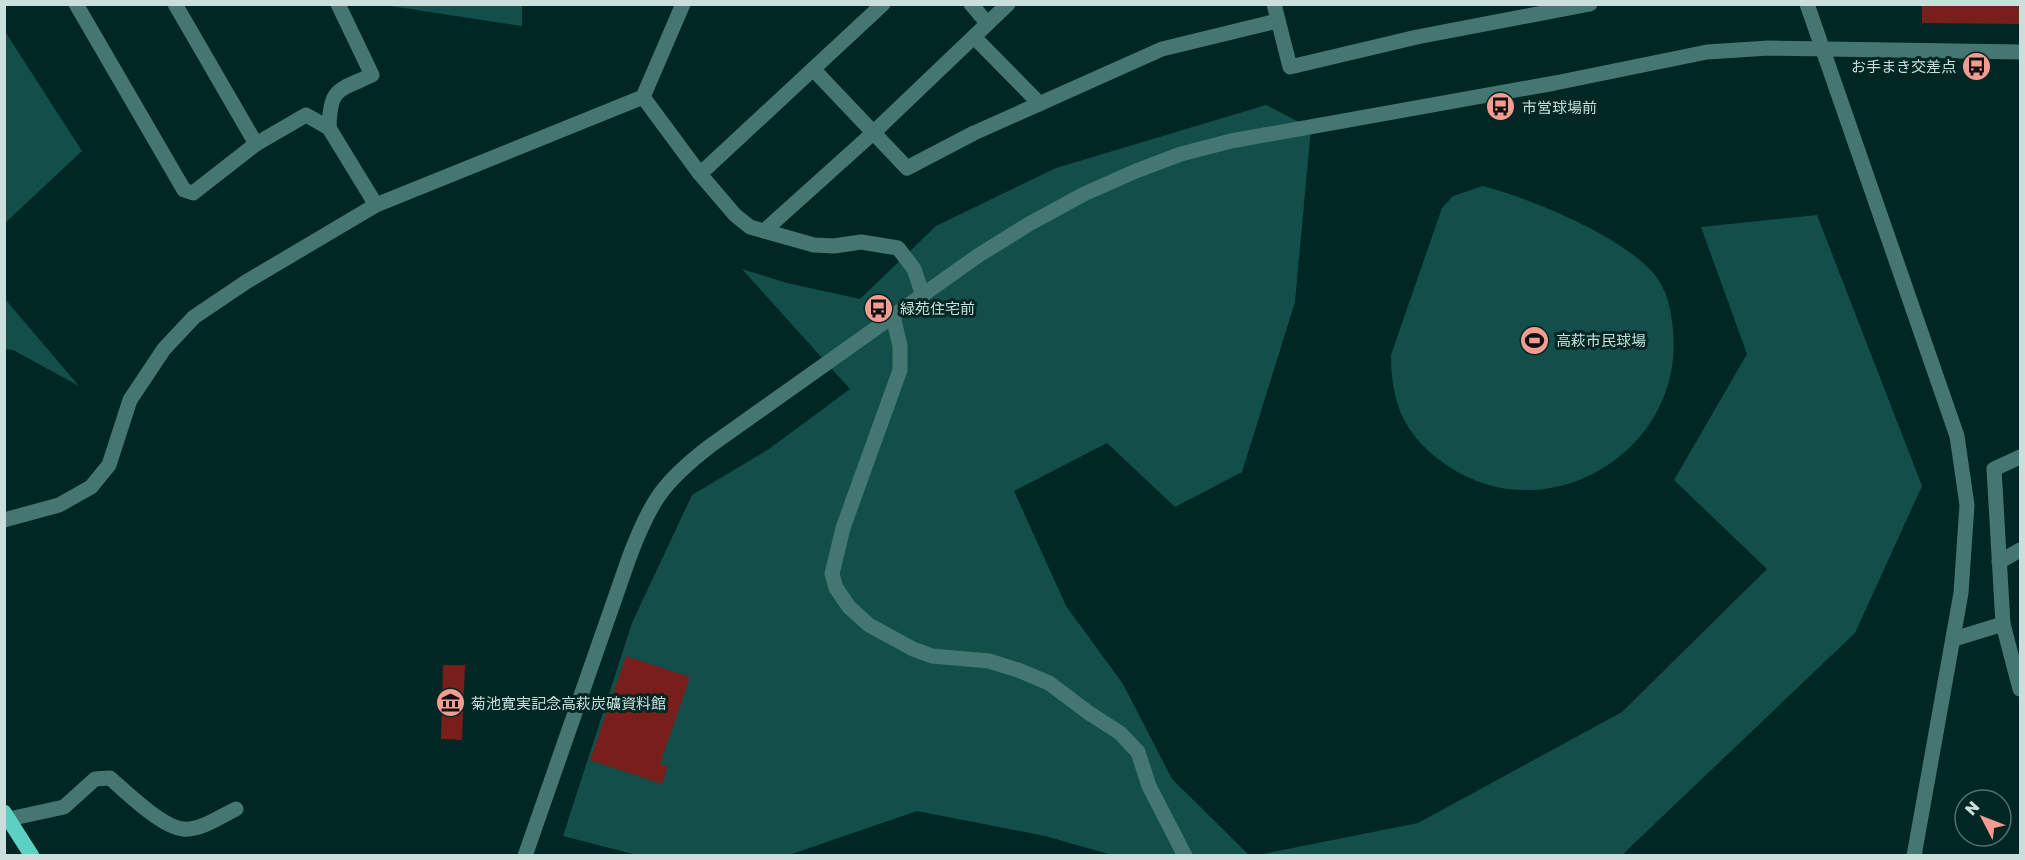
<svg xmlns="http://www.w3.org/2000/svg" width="2025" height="860" viewBox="0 0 2025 860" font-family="'Golos Text','Noto Sans JP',sans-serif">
	<rect width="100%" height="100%" fill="#002724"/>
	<g fill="#124f4a">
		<path d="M384 5H522V26H521Z"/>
		<path d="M4 30 82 151 5 223H4Z"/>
		<path d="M1266 105 1311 128 1295 302 1242 472 1175 507 1107 443 1014 491 1066 606 1123 684 1172 779 1249 855H1112L1045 836 917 811 789 855H637L563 836 632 623 692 495 769 449 850 389 742 269 787 283 860 299 936 226 1056 168Z"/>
		<path d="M1483 186C1532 199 1623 236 1655 275 1668 292 1671 310 1673 330 1685 454 1541 537 1441 461 1403 433 1391 401 1391 355L1442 208 1453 196Z"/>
		<path d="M1817 215 1922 486 1855 633 1622 855H1258L1418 823 1622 712 1767 569 1674 480 1747 354 1701 227Z"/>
		<path d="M4 299H5L79 386 13 350 5 349Z"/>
	</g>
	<g fill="#791f1b">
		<path d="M1922 4H2020V24L1922 23Z"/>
		<path d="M626 656 690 677 660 764 668 766 662 784 590 760Z"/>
		<path d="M443 665H465L462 740 441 739Z"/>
	</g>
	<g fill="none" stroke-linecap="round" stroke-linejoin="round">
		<g stroke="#447771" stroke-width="15">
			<path d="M76 4 184 190 193 193 256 144 306 115 329 128 376 205"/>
			<path d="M175 4 256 144"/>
			<path d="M971 4 987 23"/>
			<path d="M1274 4 1290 67 1417 37 1590 4"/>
			<path d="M1807 4 1957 436 1967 505 1961 593 1914 856"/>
			<path d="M975 38 1040 104"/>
			<path d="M813 69 907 168 974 133 1162 49 1277 21"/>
			<path d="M643 97 700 174 735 215 750 227 814 245 834 246 861 242 898 248 914 269 923 296"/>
			<path d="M329 128C330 87 338 91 372 75L338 4"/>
			<path d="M700 174 883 4"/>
			<path d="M764 231 873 133 1008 4"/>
			<path d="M893 316 900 346V370L843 528 832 574 836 588 849 607 869 625 913 649 932 656 989 661 1018 670 1049 683 1089 713 1120 733 1138 752 1149 786 1185 856"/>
			<path d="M4 520 59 505 91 487 109 465 130 400 164 349 194 317 246 282 376 205 643 97 683 4"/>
			<path d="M1999 562 2020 550"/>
			<path d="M2003 624 1994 469 2020 457"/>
			<path d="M1954 639 2003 624 2020 689"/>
			<path d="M9 819 64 807 95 779 110 778C127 793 162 827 183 829 200 831 221 816 236 809"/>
			<path d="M525 856 629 558C650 502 662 483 710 446L979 255 1029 224 1084 194 1136 171 1181 154 1231 141 1555 83 1707 52 1769 48 2020 52"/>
		</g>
		<path stroke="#5dd0c4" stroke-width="15" d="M4 812 32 856"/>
	</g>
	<defs>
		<symbol id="bus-disc" viewBox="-11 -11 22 22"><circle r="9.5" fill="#f59c91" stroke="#002724"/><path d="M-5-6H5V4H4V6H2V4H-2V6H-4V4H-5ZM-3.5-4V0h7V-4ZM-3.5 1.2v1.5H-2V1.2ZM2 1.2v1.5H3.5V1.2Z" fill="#111"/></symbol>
		<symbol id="stadium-disc" viewBox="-11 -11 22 22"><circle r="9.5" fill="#f59c91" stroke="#002724"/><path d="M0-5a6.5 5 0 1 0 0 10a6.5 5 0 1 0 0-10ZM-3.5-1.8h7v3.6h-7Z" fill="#111"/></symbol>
		<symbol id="museum-disc" viewBox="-11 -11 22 22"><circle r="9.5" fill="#f59c91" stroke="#002724"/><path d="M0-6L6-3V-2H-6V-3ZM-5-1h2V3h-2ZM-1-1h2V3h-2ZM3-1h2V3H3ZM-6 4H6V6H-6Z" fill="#111"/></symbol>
	</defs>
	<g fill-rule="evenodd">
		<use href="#bus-disc" x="1960" y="50" width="33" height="33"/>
		<use href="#bus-disc" x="1484" y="90" width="33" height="33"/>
		<use href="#bus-disc" x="862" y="292" width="33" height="33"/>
		<use href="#stadium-disc" x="1518" y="324" width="33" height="33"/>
		<use href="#museum-disc" x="434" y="686" width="33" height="33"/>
	</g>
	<g text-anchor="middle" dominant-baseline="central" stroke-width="6" stroke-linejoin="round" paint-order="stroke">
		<g font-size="15" fill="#cadfdc" stroke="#002724" text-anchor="start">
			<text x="1956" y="66" text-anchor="end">お手まき交差点</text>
			<text x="1522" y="107">市営球場前</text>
			<text x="900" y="308">緑苑住宅前</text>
			<text x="1556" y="340">高萩市民球場</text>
			<text x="471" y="703">菊池寛実記念高萩炭礦資料館</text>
		</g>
	</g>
	<rect width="2025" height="860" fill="none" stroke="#cadfdc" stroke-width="12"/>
	<g transform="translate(1983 818) rotate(312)"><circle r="28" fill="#002724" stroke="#51716e" stroke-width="1.5"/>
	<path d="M0-4.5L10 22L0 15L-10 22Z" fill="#f59c91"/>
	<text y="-9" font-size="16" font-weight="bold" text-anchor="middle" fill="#cadfdc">N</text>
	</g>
</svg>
